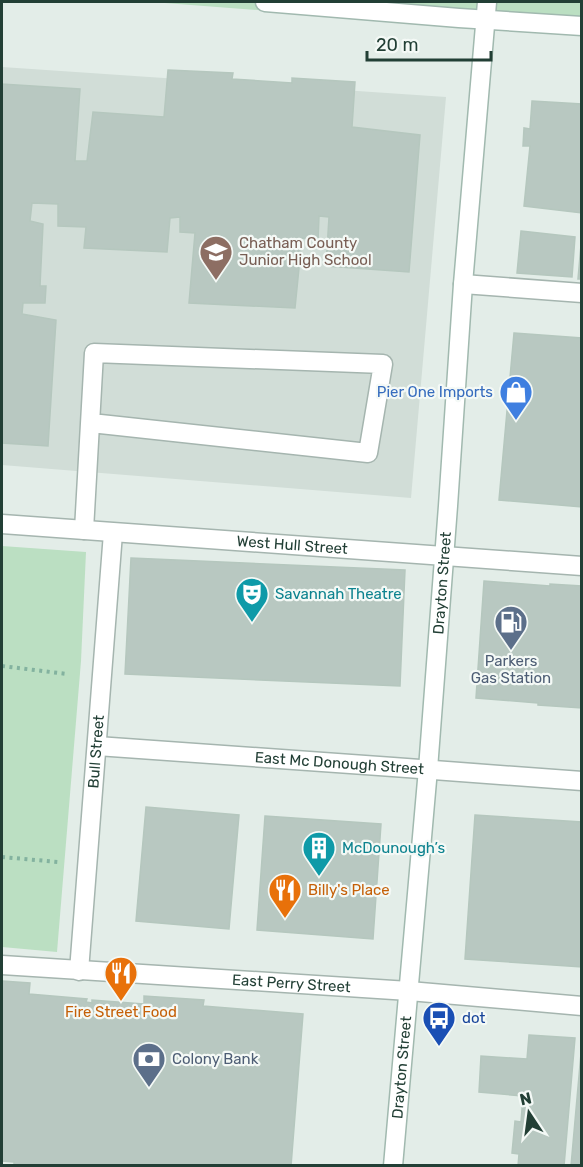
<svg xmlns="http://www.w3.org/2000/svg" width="583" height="1167" viewBox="0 0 583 1167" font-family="Rubik,sans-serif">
	<rect width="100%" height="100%" fill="#e3ede8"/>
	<path fill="#d1ddd7" d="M2 67 446 97 411 498 2 465Z"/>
	<g fill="#bbdfc2">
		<path d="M152 2H581V35Z"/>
		<path d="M2 546 86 552 81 661 57 952 2 947Z"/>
	</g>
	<g fill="#b8c8c1" stroke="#b5c7be" stroke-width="1.5">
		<path d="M168 70 233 73 232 79 292 83V78L355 82 352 127 420 135 409 272 326 266 329 217 319 216 318 241 302 238 295 308 189 303 195 233 180 232V217L170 218 167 252 84 248 86 227 58 226V204L32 203 30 221 43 224 40 286H46L45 303H23L22 314 56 320 48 446 2 443V84L80 89 75 161H87L93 112 164 117Z"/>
		<path d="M532 101 582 104V213L524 206 530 146H523L524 128 530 129Z"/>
		<path d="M521 231 575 237 572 277 517 273Z"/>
		<path d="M581 245H582V279H578Z"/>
		<path d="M514 333 582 338V507L499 500Z"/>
		<path d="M131 558 405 570 400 686 125 674Z"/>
		<path d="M484 581 550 586V584L582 586V708L538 705V703L476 698Z"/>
		<path d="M146 807 239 815 229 929 136 921Z"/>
		<path d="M475 815 582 822V967L465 959Z"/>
		<path d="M265 816 381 824 373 939 257 930Z"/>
		<path d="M2 981 30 983 29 994 87 999 86 1002 92 1003V1000L144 1004V996L204 1000 203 1006 303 1014 291 1166H14V1162L2 1161Z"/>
		<path d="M529 1035 575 1038 564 1166H518L519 1154 512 1153 515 1121 521 1122 523 1096 479 1092 481 1056 527 1059Z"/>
		<path d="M582 1042V1166H571Z"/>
	</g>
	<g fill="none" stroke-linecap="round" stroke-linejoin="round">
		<defs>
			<g id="service">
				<path d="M463 284 582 293"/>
				<path d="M84 530 94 353 383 364 368 453 91 423"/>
			</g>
			<g id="minor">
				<path id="s1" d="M2 524 582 566"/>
				<path id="s2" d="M97 746 393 767 582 781"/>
				<path id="s3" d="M2 965 409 991 582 1006"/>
				<path id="s4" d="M79 971 113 533"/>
			</g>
			<g id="secondary">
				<path d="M265 2 459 18 582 26"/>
				<path id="s5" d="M393 1166 428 769 448 506 463 284 487 2"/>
			</g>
		</defs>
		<use href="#service" stroke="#a5b5af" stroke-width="21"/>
		<use href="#minor" stroke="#a5b5af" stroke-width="21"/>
		<use href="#secondary" stroke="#a1b9af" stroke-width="21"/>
		<g stroke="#83b29f" stroke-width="4" stroke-dasharray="3 4.5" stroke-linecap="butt">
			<path d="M2 666 67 674"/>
			<path d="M2 857 58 862"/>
		</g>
		<use href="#service" stroke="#fff" stroke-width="18"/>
		<use href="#minor" stroke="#fff" stroke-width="18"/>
		<use href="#secondary" stroke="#fff" stroke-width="18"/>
	</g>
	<defs>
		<symbol id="school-pin" viewBox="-11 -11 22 30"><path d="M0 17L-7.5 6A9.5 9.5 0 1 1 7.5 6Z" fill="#8d6e63" stroke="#f4f9f6"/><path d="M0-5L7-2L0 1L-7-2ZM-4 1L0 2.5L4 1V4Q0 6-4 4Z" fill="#fff"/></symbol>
		<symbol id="shop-pin" viewBox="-11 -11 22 30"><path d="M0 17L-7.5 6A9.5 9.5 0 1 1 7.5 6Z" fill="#3f7fe0" stroke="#f4f9f6"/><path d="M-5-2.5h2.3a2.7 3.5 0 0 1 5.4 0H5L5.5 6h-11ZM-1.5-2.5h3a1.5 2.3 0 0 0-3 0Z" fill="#fff"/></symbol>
		<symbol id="theatre-pin" viewBox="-11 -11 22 30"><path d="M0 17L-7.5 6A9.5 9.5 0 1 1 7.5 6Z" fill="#0f9aa8" stroke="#f4f9f6"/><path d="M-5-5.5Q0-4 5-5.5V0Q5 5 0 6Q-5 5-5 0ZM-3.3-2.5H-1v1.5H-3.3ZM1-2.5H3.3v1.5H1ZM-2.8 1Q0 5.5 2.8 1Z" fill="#fff"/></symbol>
		<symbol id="fuel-pin" viewBox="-11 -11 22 30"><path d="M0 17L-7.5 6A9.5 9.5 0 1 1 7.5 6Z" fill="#5c6f8a" stroke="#f4f9f6"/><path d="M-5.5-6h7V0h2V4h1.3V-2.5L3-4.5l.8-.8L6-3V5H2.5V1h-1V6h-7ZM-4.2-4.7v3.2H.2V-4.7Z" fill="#fff"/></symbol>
		<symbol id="building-pin" viewBox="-11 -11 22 30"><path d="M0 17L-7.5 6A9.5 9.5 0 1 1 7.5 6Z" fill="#0f9aa8" stroke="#f4f9f6"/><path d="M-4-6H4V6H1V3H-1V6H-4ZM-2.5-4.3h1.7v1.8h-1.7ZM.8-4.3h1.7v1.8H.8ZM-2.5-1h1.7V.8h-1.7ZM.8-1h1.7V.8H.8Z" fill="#fff"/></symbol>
		<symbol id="restaurant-pin" viewBox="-11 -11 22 30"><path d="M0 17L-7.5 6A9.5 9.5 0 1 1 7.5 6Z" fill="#e8710a" stroke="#f4f9f6"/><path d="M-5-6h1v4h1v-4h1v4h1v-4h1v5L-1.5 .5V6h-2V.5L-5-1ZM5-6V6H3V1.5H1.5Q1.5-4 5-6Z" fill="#fff"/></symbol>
		<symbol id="bus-pin" viewBox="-11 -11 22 30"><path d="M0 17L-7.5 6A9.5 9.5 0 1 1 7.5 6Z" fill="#1a4fb4" stroke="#f4f9f6"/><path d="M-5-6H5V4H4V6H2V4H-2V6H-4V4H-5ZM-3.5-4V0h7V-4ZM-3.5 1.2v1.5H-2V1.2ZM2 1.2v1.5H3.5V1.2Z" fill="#fff"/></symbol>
		<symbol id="bank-pin" viewBox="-11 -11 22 30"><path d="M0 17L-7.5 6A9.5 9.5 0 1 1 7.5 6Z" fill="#5c6f8a" stroke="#f4f9f6"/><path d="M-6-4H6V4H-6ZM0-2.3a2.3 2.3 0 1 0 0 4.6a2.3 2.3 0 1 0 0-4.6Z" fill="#fff"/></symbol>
	</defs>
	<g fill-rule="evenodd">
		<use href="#school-pin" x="197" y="233" width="38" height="52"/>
		<use href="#shop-pin" x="497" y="373" width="38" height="52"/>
		<use href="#theatre-pin" x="233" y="575" width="38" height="52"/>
		<use href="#fuel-pin" x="492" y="603" width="38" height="52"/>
		<use href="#building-pin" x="300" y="829" width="38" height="52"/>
		<use href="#restaurant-pin" x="266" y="871" width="38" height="52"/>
		<use href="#restaurant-pin" x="102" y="954" width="38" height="52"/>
		<use href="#bus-pin" x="420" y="999" width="38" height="52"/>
		<use href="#bank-pin" x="130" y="1040" width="38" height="52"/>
	</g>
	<g text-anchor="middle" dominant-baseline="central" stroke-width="4.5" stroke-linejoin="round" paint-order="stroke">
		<g font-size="15" fill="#785e54" stroke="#f4f9f6" text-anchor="start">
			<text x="239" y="243">Chatham County<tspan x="239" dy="17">Junior High School</tspan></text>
		</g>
		<g font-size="15" fill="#366cbe" stroke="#f4f9f6" text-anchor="end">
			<text x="493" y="392">Pier One Imports</text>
		</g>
		<g font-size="15" fill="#223f35" stroke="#f4f9f6">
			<text stroke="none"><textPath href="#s1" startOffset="291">West Hull Street</textPath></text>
			<text stroke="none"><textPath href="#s5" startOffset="585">Drayton Street</textPath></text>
			<text stroke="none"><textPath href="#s4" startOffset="220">Bull Street</textPath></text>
			<text stroke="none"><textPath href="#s2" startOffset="243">East Mc Donough Street</textPath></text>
			<text stroke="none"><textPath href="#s3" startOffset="290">East Perry Street</textPath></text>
			<text stroke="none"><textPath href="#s5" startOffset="99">Drayton Street</textPath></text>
		</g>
		<g font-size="15" fill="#0d838f" stroke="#f4f9f6" text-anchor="start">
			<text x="275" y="594">Savannah Theatre</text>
			<text x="342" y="848">McDounough’s</text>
		</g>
		<g font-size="15" fill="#4e5e75" stroke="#f4f9f6">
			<text x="511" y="661">Parkers<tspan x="511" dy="17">Gas Station</tspan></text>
			<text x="172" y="1059" text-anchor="start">Colony Bank</text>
		</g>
		<g font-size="15" fill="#c56008" stroke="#f4f9f6" text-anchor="start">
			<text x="308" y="890">Billy's Place</text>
			<text x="121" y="1012" text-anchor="middle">Fire Street Food</text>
		</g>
		<g font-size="15" fill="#164399" stroke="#f4f9f6" text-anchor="start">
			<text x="462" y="1018">dot</text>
		</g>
	</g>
	<rect width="583" height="1167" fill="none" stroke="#223f35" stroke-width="6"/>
	<g transform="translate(529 1113) rotate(347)" stroke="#f4f9f6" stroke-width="4.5" paint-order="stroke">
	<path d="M0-4.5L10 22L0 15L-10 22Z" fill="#223f35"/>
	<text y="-9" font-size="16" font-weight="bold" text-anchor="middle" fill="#223f35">N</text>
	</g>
	<path d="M367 51v9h124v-9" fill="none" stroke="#223f35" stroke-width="3"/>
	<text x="376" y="51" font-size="18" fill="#223f35" stroke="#f4f9f6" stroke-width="4.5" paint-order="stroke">20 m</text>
</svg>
